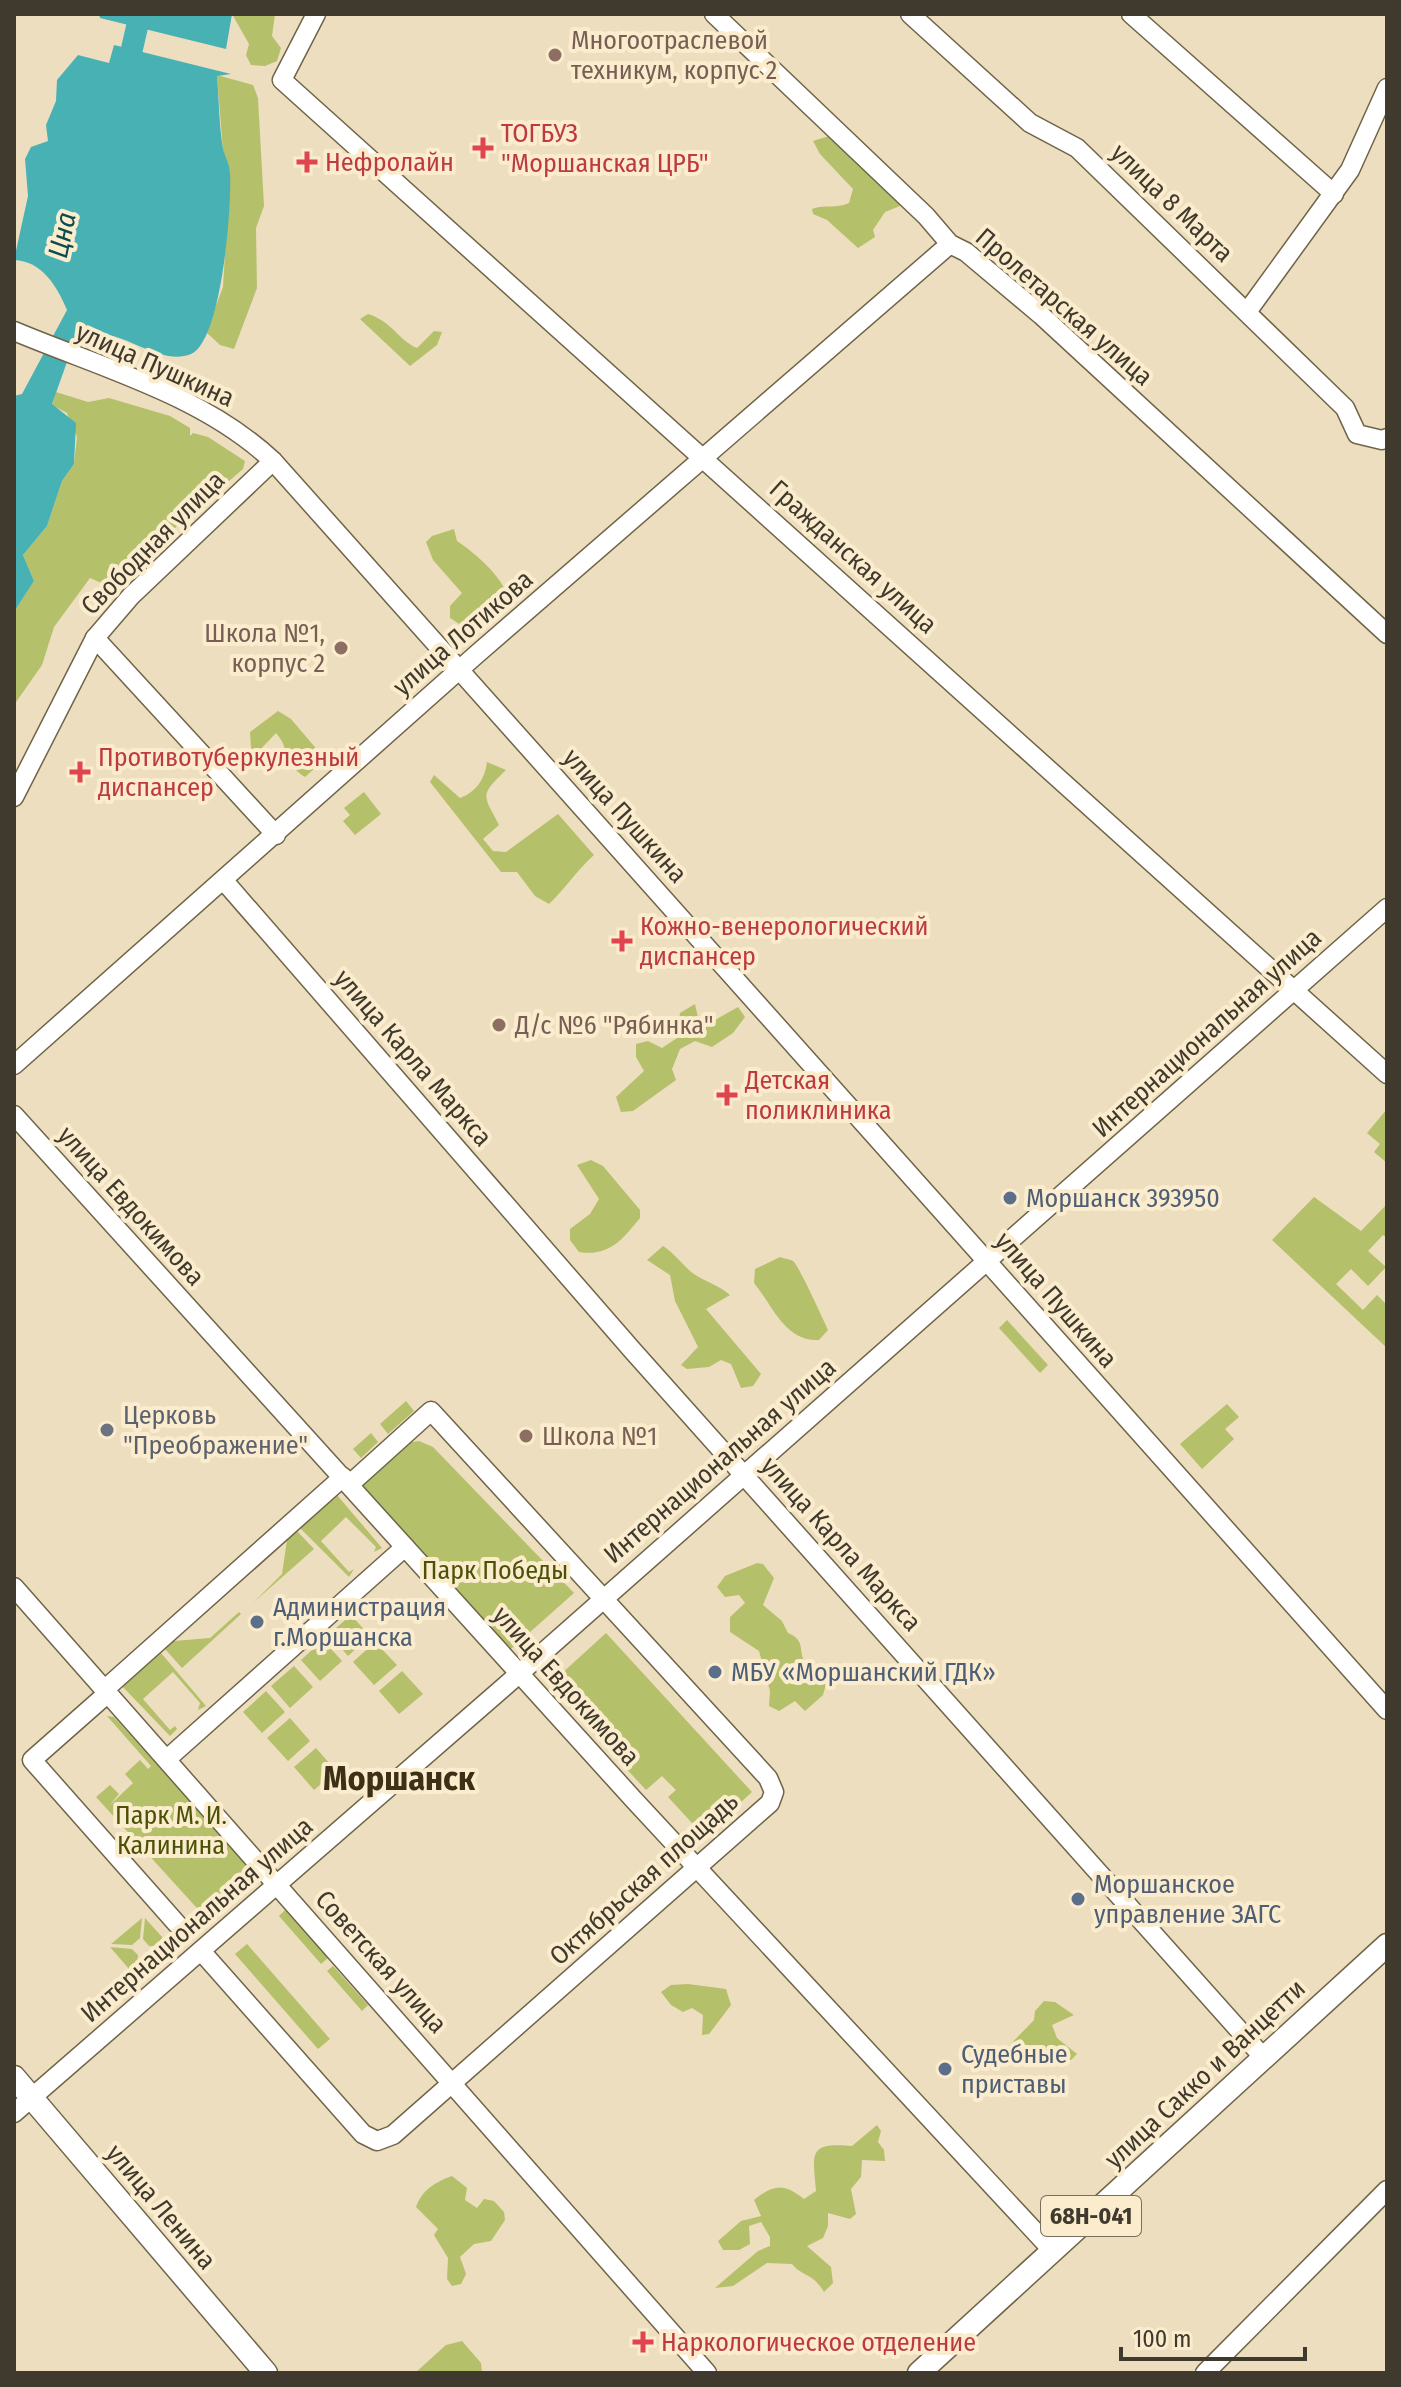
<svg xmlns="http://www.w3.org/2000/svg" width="1401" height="2387" viewBox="0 0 1401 2387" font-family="'Fira Sans Condensed',sans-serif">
	<rect width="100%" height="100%" fill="#eddec0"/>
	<g fill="#b5c06a">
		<path d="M232 14H275L272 36 281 48 277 61 265 66 251 65 246 55 249 44Z"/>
		<path d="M217 75 253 85 258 98 264 206 256 228 257 288 234 349 220 345 206 332 223 287 230 170 223 151Z"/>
		<path d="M829 136 892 193 900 206 885 212 873 230 875 237 858 248 827 220 813 214 812 209C825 204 836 209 849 203L853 189 820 154 813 141Z"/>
		<path d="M368 314C393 322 398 340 417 348L434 331 442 332 437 345 410 366 360 319Z"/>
		<path d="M56 392 88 402 109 398 170 416 190 428V436L193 433 208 437 245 461 243 469 177 526 115 589 90 578 54 627 42 665 14 705V612L34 581 23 555 47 526 62 481 74 464 77 437 67 413 52 405Z"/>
		<path d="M454 529 457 541C476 554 501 575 508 597 502 604 472 627 462 625 458 624 454 620 450 618V606L462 593 433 560 426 542 432 536Z"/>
		<path d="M278 711 291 719 325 759 305 777C282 763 290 748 276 733L256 754 251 748 250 732Z"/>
		<path d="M487 762 506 770C479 796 483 794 499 825L483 839 493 851 506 852 558 814 594 855C576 871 566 888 549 904L535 896 517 872H501L430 782 434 775 460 798C476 792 485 779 487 762Z"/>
		<path d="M364 792 381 814 355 835 343 821 350 815 344 808Z"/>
		<path d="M695 1004 699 1022 715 1020 738 1007 745 1017 733 1033 712 1047 695 1041 680 1049 672 1069 676 1080 633 1111 621 1112 616 1097 644 1071 636 1057V1044L648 1041 662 1048 677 1038 680 1013Z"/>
		<path d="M1387 1109V1163L1374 1152 1380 1144 1367 1133Z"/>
		<path d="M591 1160 603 1166 640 1210V1218C623 1239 609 1257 579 1252L570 1240V1229L590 1214 599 1199 577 1165Z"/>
		<path d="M1314 1197 1361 1231 1387 1204V1238L1383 1235 1368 1251 1386 1267 1368 1286 1351 1269 1336 1284 1363 1310 1377 1295 1387 1305V1348L1272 1240Z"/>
		<path d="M663 1246C676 1254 686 1270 697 1276 709 1283 718 1285 730 1295L706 1309 761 1374 753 1386 741 1388 731 1364 721 1360 709 1367 687 1369 681 1365 698 1347 675 1301 670 1275 647 1260Z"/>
		<path d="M780 1257C782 1258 792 1260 793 1261 798 1264 824 1321 828 1330L819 1340C785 1342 773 1306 754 1283L755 1269Z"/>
		<path d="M1007 1320 1048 1365 1040 1373 999 1328Z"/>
		<path d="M406 1401 414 1411 388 1434 380 1424Z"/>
		<path d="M1227 1404 1239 1417 1225 1429 1234 1439 1202 1469 1180 1444Z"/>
		<path d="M371 1433 378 1442 361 1458 353 1449Z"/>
		<path d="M419 1441 433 1447 574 1593 511 1649 360 1483 406 1443Z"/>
		<path d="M337 1495 382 1548 374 1552 376 1547 346 1517 321 1541 349 1572 354 1569 349 1577 300 1528Z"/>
		<path d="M297 1531 314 1549 253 1603 282 1574 287 1540Z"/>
		<path d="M757 1563 763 1564 774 1578 763 1605 782 1621 788 1633C807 1641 797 1651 806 1665 811 1673 820 1677 826 1684L823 1695 805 1711 795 1701 779 1711 769 1706 770 1691 759 1651 730 1632V1617L745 1603 739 1595 725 1597 717 1587 725 1576Z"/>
		<path d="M239 1612 241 1614 182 1668 165 1649 174 1641 210 1638Z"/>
		<path d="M351 1615 370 1636 348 1656 329 1634Z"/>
		<path d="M606 1633 752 1792 704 1836 668 1797 676 1790 662 1776 646 1790 549 1685Z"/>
		<path d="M323 1640 342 1661 320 1681 301 1660Z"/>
		<path d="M375 1642 397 1665 374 1685 353 1662Z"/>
		<path d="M161 1653 206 1706 198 1710 200 1703 173 1672 143 1699 170 1730 175 1726 177 1729 170 1736 122 1686Z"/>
		<path d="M294 1666 313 1687 290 1708 271 1686Z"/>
		<path d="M402 1671 423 1694 399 1714 379 1691Z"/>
		<path d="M266 1691 285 1712 262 1733 243 1712Z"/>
		<path d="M107 1716 114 1717 255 1874 205 1917 96 1797 110 1785 119 1794 109 1806 133 1783 125 1774 140 1760 148 1769 151 1766Z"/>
		<path d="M290 1718 310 1741 288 1761 267 1738Z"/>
		<path d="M316 1748 336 1771 314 1790 294 1767Z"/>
		<path d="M285 1910 328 1958 321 1964 279 1916Z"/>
		<path d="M142 1918 140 1938 132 1945 111 1944Z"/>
		<path d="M145 1918 171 1947 149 1946 143 1939Z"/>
		<path d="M247 1944 330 2039 318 2049 235 1954Z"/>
		<path d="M110 1947 132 1949 138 1955 136 1977Z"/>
		<path d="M333 1966 368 2005 362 2011 327 1971Z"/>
		<path d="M688 1984 726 1989 731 2005 709 2034 702 2035 703 2015 692 2008 683 2012 671 2005 661 1992 671 1985Z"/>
		<path d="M1044 2001 1055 2002 1074 2015 1052 2025 1057 2038 1077 2054 1071 2060 1060 2058 1047 2065 1043 2058 1032 2062 1022 2058 1005 2064 997 2058 1034 2020 1035 2011Z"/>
		<path d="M877 2125 881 2131 878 2142 884 2150 885 2161 862 2160 861 2177 851 2189 856 2214 850 2219 828 2213V2226L823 2238 807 2246 831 2267 833 2283 824 2292C812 2272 804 2278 792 2264L767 2263 733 2286 715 2288 758 2251 770 2246V2237L761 2222 749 2226 750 2244 739 2250H723L718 2241 741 2221 761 2216 754 2200C773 2185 783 2182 804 2199L816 2191C813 2154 807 2142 852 2146Z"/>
		<path d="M452 2176 467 2188 465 2200 477 2208 484 2199 494 2201 504 2212 505 2220 491 2241 474 2244 460 2257 466 2274 461 2284 452 2286 447 2279 448 2258 434 2235 438 2229 416 2207C422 2190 435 2182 452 2176Z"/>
		<path d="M462 2341 481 2363 482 2373H415L446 2345Z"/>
	</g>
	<g fill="#47b1b4">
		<path d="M99 14H232L226 49 100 18Z"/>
		<path d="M114 45 231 74 217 76C219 100 219 125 223 149 225 157 230 165 230 173 232 204 222 341 191 354 165 365 133 339 105 334L100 343 77 334 52 404 76 423 74 464 62 481 47 526 23 555 34 581 14 612V396L22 394 67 310C57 286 42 261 14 260L28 196 25 159 31 147 48 141 46 125 56 101 57 80 78 55 109 63Z"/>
	</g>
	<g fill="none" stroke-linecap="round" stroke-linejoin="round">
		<path stroke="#47b1b4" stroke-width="22" d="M125 79 140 14"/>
		<defs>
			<g id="minor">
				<path d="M316 14 282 80 1387 1074"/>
				<path d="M714 14 926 216 950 244 966 252 1041 315 1387 634"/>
				<path d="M910 14 1030 123 1077 148 1345 408 1357 434 1382 440 1387 438"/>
				<path d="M1131 14 1334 194"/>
				<path d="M1247 312 1350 170 1387 88"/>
				<path d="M14 331C102 368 203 395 273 461L1387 1710"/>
				<path d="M95 638 276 835"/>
				<path d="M14 797 95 638 131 596 273 461"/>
				<path d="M225 882 633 1351 1264 2058"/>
				<path d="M14 1065 477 654 950 244"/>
				<path d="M14 1115 634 1800 1053 2251"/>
				<path d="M14 1587 707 2373"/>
				<path d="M104 1690 343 1477"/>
				<path d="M108 1693 32 1760 177 1924"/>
				<path d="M167 1759 405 1547"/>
				<path d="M201 1951 363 2134 377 2141 393 2135 770 1803 774 1792 768 1778 431 1411 350 1484"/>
				<path d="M14 2113 504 1687 1387 908"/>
				<path d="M1205 2373 1387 2190"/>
			</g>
			<g id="major">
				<path d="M14 2077 266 2373"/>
				<path d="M919 2373 1387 1945"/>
			</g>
		</defs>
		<use href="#minor" stroke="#706448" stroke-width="21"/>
		<use href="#major" stroke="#706448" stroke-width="25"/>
		<use href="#minor" stroke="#fff" stroke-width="18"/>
		<use href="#major" stroke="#fff" stroke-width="22"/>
	</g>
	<g fill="#8d6e63" stroke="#faeccd" stroke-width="3">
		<circle cx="555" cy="55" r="8"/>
		<circle cx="341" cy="648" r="8"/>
		<circle cx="499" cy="1025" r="8"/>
		<circle cx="526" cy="1436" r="8"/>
	</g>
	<g fill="#e0444e" stroke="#faeccd" stroke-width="3">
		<path d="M479 136h8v8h8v8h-8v8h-8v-8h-8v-8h8z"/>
		<path d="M303 150h8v8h8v8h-8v8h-8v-8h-8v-8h8z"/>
		<path d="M76 760h8v8h8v8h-8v8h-8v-8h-8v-8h8z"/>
		<path d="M618 929h8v8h8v8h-8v8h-8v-8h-8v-8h8z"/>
		<path d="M723 1083h8v8h8v8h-8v8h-8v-8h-8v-8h8z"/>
		<path d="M639 2330h8v8h8v8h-8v8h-8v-8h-8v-8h8z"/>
	</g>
	<g fill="#5c6f8a" stroke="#faeccd" stroke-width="3">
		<circle cx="1010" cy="1198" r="8"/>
		<circle cx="257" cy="1622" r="8"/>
		<circle cx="715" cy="1672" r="8"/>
		<circle cx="1078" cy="1899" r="8"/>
		<circle cx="945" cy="2069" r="8"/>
	</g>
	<circle fill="#6b7280" stroke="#faeccd" stroke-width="3" cx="107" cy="1430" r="8"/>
	<g text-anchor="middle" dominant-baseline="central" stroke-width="8" stroke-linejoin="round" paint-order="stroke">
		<rect fill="#faeccd" stroke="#786f5e" stroke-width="2" x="1041" y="2196" width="100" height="40" rx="6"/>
		<g font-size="24" font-weight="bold" fill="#403a2e">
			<text x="1091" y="2216">68Н-041</text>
		</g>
		<g font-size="26" fill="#785e54" stroke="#faeccd" text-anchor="start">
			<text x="571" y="40">Многоотраслевой<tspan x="571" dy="30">техникум, корпус 2</tspan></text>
			<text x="325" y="633" text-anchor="end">Школа №1,<tspan x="325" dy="30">корпус 2</tspan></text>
			<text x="515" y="1025">Д/с №6 "Рябинка"</text>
			<text x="542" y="1436">Школа №1</text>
		</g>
		<g font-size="26" fill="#be3a42" stroke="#faeccd" text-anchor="start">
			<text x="501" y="133">ТОГБУЗ<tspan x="501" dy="30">"Моршанская ЦРБ"</tspan></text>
			<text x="325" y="162">Нефролайн</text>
			<text x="98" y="757">Противотуберкулезный<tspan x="98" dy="30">диспансер</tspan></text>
			<text x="640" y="926">Кожно-венерологический<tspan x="640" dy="30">диспансер</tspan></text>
			<text x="745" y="1080">Детская<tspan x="745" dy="30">поликлиника</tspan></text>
			<text x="661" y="2342">Наркологическое отделение</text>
		</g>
		<g font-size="26" fill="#403a2e" stroke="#faeccd">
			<text transform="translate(1172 203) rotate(44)">улица 8 Марта</text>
			<text transform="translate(1064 307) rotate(41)">Пролетарская улица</text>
			<text transform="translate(155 365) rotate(24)">улица Пушкина</text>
			<text transform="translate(153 543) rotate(-45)">Свободная улица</text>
			<text transform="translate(853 557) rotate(42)">Гражданская улица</text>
			<text transform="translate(463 633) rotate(-41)">улица Лотикова</text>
			<text transform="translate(625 816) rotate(48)">улица Пушкина</text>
			<text transform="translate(1207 1033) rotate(-42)">Интернациональная улица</text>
			<text transform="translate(413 1058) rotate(49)">улица Карла Маркса</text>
			<text transform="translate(131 1206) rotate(48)">улица Евдокимова</text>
			<text transform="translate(1056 1300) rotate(49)">улица Пушкина</text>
			<text transform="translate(720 1461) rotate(-41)">Интернациональная улица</text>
			<text transform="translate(841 1544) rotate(48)">улица Карла Маркса</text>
			<text transform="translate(566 1686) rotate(48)">улица Евдокимова</text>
			<text transform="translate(644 1879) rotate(-42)">Октябрьская площадь</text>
			<text transform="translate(197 1920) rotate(-41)">Интернациональная улица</text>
			<text transform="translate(381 1962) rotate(48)">Советская улица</text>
			<text transform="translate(1205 2074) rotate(-43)">улица Сакко и Ванцетти</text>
			<text transform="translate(161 2207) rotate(50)">улица Ленина</text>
		</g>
		<g font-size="26" fill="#4e5e75" stroke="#faeccd" text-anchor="start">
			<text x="1026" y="1198">Моршанск 393950</text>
			<text x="273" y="1607">Администрация<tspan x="273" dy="30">г.Моршанска</tspan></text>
			<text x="731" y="1672">МБУ «Моршанский ГДК»</text>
			<text x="1094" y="1884">Моршанское<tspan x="1094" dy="30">управление ЗАГС</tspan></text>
			<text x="961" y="2054">Судебные<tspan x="961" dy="30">приставы</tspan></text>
		</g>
		<g font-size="26" fill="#5b616d" stroke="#faeccd" text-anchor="start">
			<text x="123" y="1415">Церковь<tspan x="123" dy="30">"Преображение"</tspan></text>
		</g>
		<g font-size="26" fill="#4b5207" stroke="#faeccd">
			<text x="495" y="1570">Парк Победы</text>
			<text x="171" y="1815">Парк М. И.<tspan x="171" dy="30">Калинина</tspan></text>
		</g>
		<g font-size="28" font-style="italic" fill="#0b4c4e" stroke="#faeccd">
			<text transform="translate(62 235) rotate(-78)">Цна</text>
		</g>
		<g font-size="34" font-weight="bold" fill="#3c3017" stroke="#faeccd">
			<text x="399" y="1778">Моршанск</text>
		</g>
	</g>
	<rect width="1401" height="2387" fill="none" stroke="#403a2e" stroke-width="32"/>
	<path d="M1121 2347v12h184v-12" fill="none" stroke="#403a2e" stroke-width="4"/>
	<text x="1133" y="2347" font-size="24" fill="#403a2e" stroke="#faeccd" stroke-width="6" paint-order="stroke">100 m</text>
</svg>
